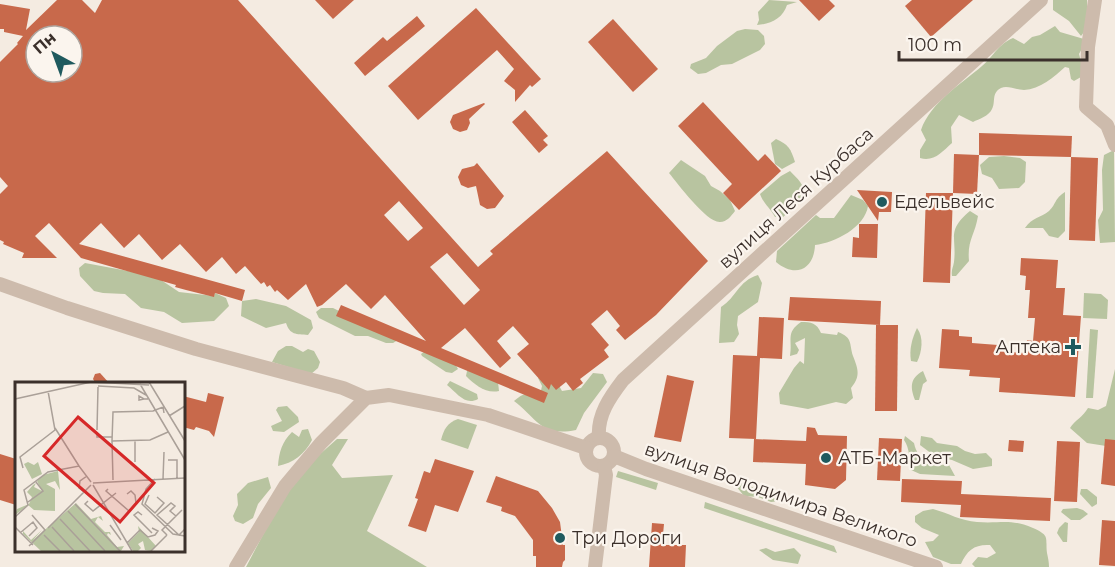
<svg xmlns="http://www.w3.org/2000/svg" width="1115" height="567" viewBox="0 0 1115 567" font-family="Montserrat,sans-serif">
	<rect width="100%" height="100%" fill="#f4ebe1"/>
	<g fill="#b8c4a0">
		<path d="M769 0 797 2 787 5C783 18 771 24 757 25L759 20 758 12Z"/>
		<path d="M1053 0H1087V28L1081 36 1069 21 1053 10Z"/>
		<path d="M1055 26 1060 32 1084 39 1085 43 1079 54 1082 65 1081 77 1074 81 1071 79 1069 68 1065 67C1054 77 1040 89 1024 90 1016 90 1008 85 1001 88 991 93 996 102 992 109 989 116 979 119 973 122L959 115 951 127 952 143C942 152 934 162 920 158V150L926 140 921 130C931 102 961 84 982 66 995 55 997 45 1013 38L1024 44 1032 37 1040 35Z"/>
		<path d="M745 29 758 30 764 36 765 44 760 50 732 64 721 65 706 73 698 74 690 68 691 64 706 58 717 46 737 31Z"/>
		<path d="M776 139C788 144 791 149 795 162L782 169 775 164 771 143Z"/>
		<path d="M1114 150 1115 242 1100 243 1098 220 1103 210 1102 170 1104 155Z"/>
		<path d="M1004 156 1020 158 1026 162 1025 182 1019 188 999 189 992 178 982 174 980 165 989 157Z"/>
		<path d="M681 160 705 176 711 186 720 191 730 200 735 211C731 216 727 222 720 222 707 223 678 184 669 173Z"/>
		<path d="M790 171C799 180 806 186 804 199L783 217H775C770 208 763 203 760 194L781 176Z"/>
		<path d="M1065 192V231L1058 238 1049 236 1043 228H1025C1032 217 1041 218 1049 211 1057 203 1054 199 1065 192Z"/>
		<path d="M851 195 863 200 868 206C865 227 835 243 815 245 814 270 795 278 776 262L777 251 816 215 820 218H834Z"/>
		<path d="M970 211 978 216C975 235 967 240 969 261L956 276H952C951 270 953 268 954 262 957 237 946 231 970 211Z"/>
		<path d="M85 263 155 276 179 292 214 296 215 293 226 298 229 306 214 321 182 323 164 312 141 308 125 294 103 293 94 291 80 276 79 268Z"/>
		<path d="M758 275 762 283 758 302 738 316 737 325 739 334 734 342 719 343 721 307C737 297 738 281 758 275Z"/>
		<path d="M1084 293 1101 294 1108 300 1107 319 1083 318Z"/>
		<path d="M256 299 286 306 311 320 313 328 308 335C296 334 290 335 286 323L266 328 241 316 242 301Z"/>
		<path d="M321 308H333L398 340 393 343H386L368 336H355L319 318 316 312Z"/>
		<path d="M801 322C811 322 817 323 821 333L837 335 838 332C853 338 849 343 853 356 858 369 861 376 851 388L853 398 846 404 836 402 808 409 780 404 779 393 794 368 800 361 804 364 805 338 795 343 799 350 797 354 790 356C793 340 785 333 801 322Z"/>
		<path d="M917 328C924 337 922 352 917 362L911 361C909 349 912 339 917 328Z"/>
		<path d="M1090 329 1098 330 1093 398H1086Z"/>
		<path d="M286 346H292L303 352 308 349 314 351 320 362 318 368 311 374 272 362 278 351Z"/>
		<path d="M424 352 453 360 458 369 452 373 446 372 422 356 421 354Z"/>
		<path d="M1115 369V441L1106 446 1087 443 1070 428C1075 420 1083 417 1088 408L1098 410 1106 406Z"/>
		<path d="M467 371H476L498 382 499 391C486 394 475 385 466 376Z"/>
		<path d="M923 371 927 381 923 384 919 400H915C910 387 910 378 923 371Z"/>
		<path d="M593 373 603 374 607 382 584 413 576 430C540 437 537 418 514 401 523 393 528 392 540 395L542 386 538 378 557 382 562 391 581 388Z"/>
		<path d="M450 381 477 394 478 399C465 406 457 393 447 385Z"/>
		<path d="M287 406 298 417 299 422 284 432 273 431 271 426 282 421 276 410 278 407Z"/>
		<path d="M458 419 477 425 468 449 441 440C444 429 447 423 458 419Z"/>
		<path d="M308 429 312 440C305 454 293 463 278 466 279 452 282 442 292 432L299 437 302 430Z"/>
		<path d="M905 436 914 443C918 462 932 465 949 465L955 476 920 474 911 470C909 460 910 448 904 440Z"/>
		<path d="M921 436 932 438 937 443 957 446 965 451 975 454 986 453 992 459V466L973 469 952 460 936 457 920 445Z"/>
		<path d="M337 439H348L332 465 342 478 393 475 367 531 427 567H246L274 514 301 471Z"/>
		<path d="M618 471 658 483 656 490 616 477Z"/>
		<path d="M268 477 271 488 258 504 253 518 243 524 235 521 233 516 238 505 237 494 248 483Z"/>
		<path d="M741 483C749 484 753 488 759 491 769 495 775 491 781 501L771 502 758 497 744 496 736 486Z"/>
		<path d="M1081 489H1087L1097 497V504L1092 507 1080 494Z"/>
		<path d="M705 502 834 546 837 553 704 508Z"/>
		<path d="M1077 508 1083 510 1088 514 1080 520H1071L1061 512 1063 509Z"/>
		<path d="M933 509C948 513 961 521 977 522 1001 524 1009 518 1033 528 1051 536 1045 538 1047 553 1048 558 1049 562 1049 567H975L972 564 978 557 987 558 996 553 990 545C975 544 967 550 961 564H951L933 557 925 542 933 541 939 535 922 528 915 522V516L923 511Z"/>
		<path d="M1065 522 1068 523 1067 542H1063L1057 533 1059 528Z"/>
		<path d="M766 548 775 552 794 548 801 555 798 564 773 560 759 550Z"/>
	</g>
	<g fill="#c8694b" fill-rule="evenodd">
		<path d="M57 0H82L95 13 102 0H238L478 267 493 254 490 251 607 151 708 261 656 315 625 340 616 330 620 326 607 310 591 324 609 345 604 350 609 357 580 379 583 383 573 391 566 382 556 390 551 384 549 390 517 354 529 344 513 326 497 341 511 358 500 368 465 328 441 348 548 393 544 403 336 316 341 305 426 341 385 295 371 309 346 284 322 305 317 307 306 284 288 300 277 290 275 292 270 285 267 287 264 282 261 284 245 266 236 274 222 257 206 272 180 244 162 260 139 234 124 248 101 223 79 244 245 290 242 301 215 293 214 297 186 290 175 287 176 285 81 258 49 223 35 236 57 258H22L24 253 3 244 4 242 0 240V194L8 186 0 177V62L18 44 17 43 23 36 4 32V29H0V4L30 9 26 30ZM36 36H72V72H36ZM399 201 423 228 408 241 384 215ZM447 253 480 290 464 305 430 267Z"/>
		<path d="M315 0H354L333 19Z"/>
		<path d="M799 0H829L835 6 819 21Z"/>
		<path d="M912 0H973L931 37 905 6Z"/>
		<path d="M476 8 541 79 532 87 530 85 515 102V90L504 81 514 69 497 50 418 120 388 86Z"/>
		<path d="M417 16 425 26 365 76 354 63 383 37 387 41Z"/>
		<path d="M613 19 658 69 633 92 588 42Z"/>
		<path d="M703 102 758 161 765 154 781 171 739 210 723 193 732 184 678 126Z"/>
		<path d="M484 103 485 104 469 119 470 123 467 130 460 132 453 129 450 122 453 115Z"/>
		<path d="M525 110 548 136 543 140 548 145 539 153 512 122Z"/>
		<path d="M979 133 1072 136 1071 157 979 155Z"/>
		<path d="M954 154 979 155 977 194 953 193Z"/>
		<path d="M1071 157 1098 158 1095 241 1069 240Z"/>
		<path d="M477 163 504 196 495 208 487 209 480 205 476 186 468 188 461 185 458 177 462 169 474 166Z"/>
		<path d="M857 190 892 192 891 212H879L878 221Z"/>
		<path d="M926 193H953L950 283 923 282Z"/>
		<path d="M859 224H878L877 258 852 257 853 237 859 238Z"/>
		<path d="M1021 258 1058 260 1056 288H1065L1063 315 1081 316 1075 397 999 392 1000 378 969 376 970 370 939 368 942 329 959 330V336L972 337V343L998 345V351L1026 353 1027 340 1033 341 1035 318H1028L1030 290H1025L1026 276 1020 275Z"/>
		<path d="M790 297 881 301 880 325 788 320Z"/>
		<path d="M759 317 784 318 782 359 760 358 756 439 729 438 733 355 757 356Z"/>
		<path d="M876 325H898L897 411H875Z"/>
		<path d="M100 373 110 384H96L93 379 95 374Z"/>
		<path d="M667 375 694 381 681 442 654 437Z"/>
		<path d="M208 393 224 397 214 437 209 431 196 427 194 430 183 427V396L206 402Z"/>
		<path d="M807 427 815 428 818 435 847 436 846 480 835 489 805 485 806 464 753 462 754 439 806 441Z"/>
		<path d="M879 438 902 439 900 481 877 480Z"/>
		<path d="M1105 439 1115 440V486L1101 484Z"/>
		<path d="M1009 440 1024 441 1023 452 1008 451Z"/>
		<path d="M1057 441 1080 442 1077 502 1054 501Z"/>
		<path d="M0 454 16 459V505L0 500Z"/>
		<path d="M435 459 474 471 458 512 435 505 426 532 408 526 418 499 415 498 424 471 430 473Z"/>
		<path d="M496 476 538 491 552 508 560 522 563 545H565V560L563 562 562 567H536V556H533V540L515 516 501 511 502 507 486 502Z"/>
		<path d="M902 479 962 481 961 494 1051 498 1050 521 960 517 961 505 901 502Z"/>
		<path d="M1102 520 1115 521V566L1099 565Z"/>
		<path d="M652 523 664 524 662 545H686L685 567H649Z"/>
	</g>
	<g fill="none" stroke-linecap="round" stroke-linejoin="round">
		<g stroke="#cdbbac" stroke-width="14">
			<path d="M1095 0 1088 47 1086 107 1107 125 1115 145"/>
			<path d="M0 284 67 308 196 349 343 388 366 398"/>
			<circle cx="600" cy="452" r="14"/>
			<path d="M599 438C597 415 610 397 623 380L1041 0"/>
			<path d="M614 456 646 469 936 567"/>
			<path d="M236 567 285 486 321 443 366 398 389 395 488 415 586 448"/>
			<path d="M595 567 606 475 604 466"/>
		</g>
	</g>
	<g fill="#1f5a5e" stroke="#fbf5ee" stroke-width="2">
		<circle cx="882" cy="202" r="6"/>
		<path d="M1070 338h6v6h6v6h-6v6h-6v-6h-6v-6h6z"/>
		<circle cx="826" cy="458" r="6"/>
		<circle cx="560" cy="538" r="6"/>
	</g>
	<g text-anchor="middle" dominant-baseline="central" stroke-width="4.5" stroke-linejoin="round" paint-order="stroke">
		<g font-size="18" fill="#3b302b" stroke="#fbf5ee">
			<text transform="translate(796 198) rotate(-42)">вулиця Леся Курбаса</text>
			<text transform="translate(781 495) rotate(19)">вулиця Володимира Великого</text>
		</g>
		<g font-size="18" fill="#3b302b" stroke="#fbf5ee" text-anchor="start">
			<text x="894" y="202">Едельвейс</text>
			<text x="1061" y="347" text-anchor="end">Аптека</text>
			<text x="838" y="458">АТБ-Маркет</text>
			<text x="572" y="538">Три Дороги</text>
		</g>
	</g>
	<g transform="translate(15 382)">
		<rect width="170" height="170" fill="#f4ebe1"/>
		<path d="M13 80 19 83 23 80 27 92 17 97 9 82ZM43 89 45 108 40 99 31 102 40 107V129L19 128 13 123 0 133 2 127 14 122 17 115 12 110 18 103 21 101 19 105 27 109 22 99 28 93ZM61 121 76 137 86 134 88 139 83 135 80 140 90 150H95L96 153 93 151 92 153 102 165 109 164 106 169H26L8 152V149L16 158 27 148 18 158ZM123 144 141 164 136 169 130 168 128 159 123 162 126 166 123 169H118L113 161 124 150Z" fill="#b8c4a0"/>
		<path fill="none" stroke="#aaa098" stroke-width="1.5" d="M134 0 170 59M125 2 170 78M83 4 119 6 131 13M0 17 76 0 134 3M129 17 124 14V18L129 17H133M149 31 148 25 138 29 98 30 97 59 135 58 153 50M154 34 170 24M40 46 64 84M82 48 83 5M82 50V55H97M97 59 98 98M153 78H162V96M120 80V58M8 86 5 75 40 48 33 9M140 97 131 107 127 122 158 152 170 154M148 97 149 70M78 101 170 96M78 103 117 169M93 107 91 109 114 129 121 121 120 113 116 109 112 112M69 110 64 106 65 99 72 94M134 113 130 122 140 131 149 121 142 115M73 119 70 122 78 129 101 111M13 120 28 109 21 100M60 122 105 169M53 129 90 169M127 133 123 130 119 133 137 151M161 134 155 129 160 124 156 121 142 133 164 153 170 147M0 135 13 123 9 108 33 90 64 84 76 100M45 137 75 169M95 143 106 158M0 145 18 163M37 145 59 169M33 146 76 103M5 151 18 140 22 146 14 154M29 153 45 169M152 153 147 148 167 128M112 161 125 148 133 155 140 153 143 149 137 146M14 164 30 148 17 133M136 169 152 153"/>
		<path fill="#d62828" fill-opacity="0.15" stroke="#d62828" stroke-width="3" d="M63 35 139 101 105 140 29 74Z"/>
		<rect width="170" height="170" fill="none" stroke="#3b302b" stroke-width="3"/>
	</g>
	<g transform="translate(54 54) rotate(319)"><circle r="28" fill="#fbf5ee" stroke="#aea6a0" stroke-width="1.5"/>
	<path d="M0-4.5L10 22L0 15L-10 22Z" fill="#1f5a5e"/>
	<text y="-9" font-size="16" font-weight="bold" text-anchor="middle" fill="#3b302b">Пн</text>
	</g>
	<path d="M899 51v9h188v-9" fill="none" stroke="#3b302b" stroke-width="3"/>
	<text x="908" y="51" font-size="18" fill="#3b302b" stroke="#fbf5ee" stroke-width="4.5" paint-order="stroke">100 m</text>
</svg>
